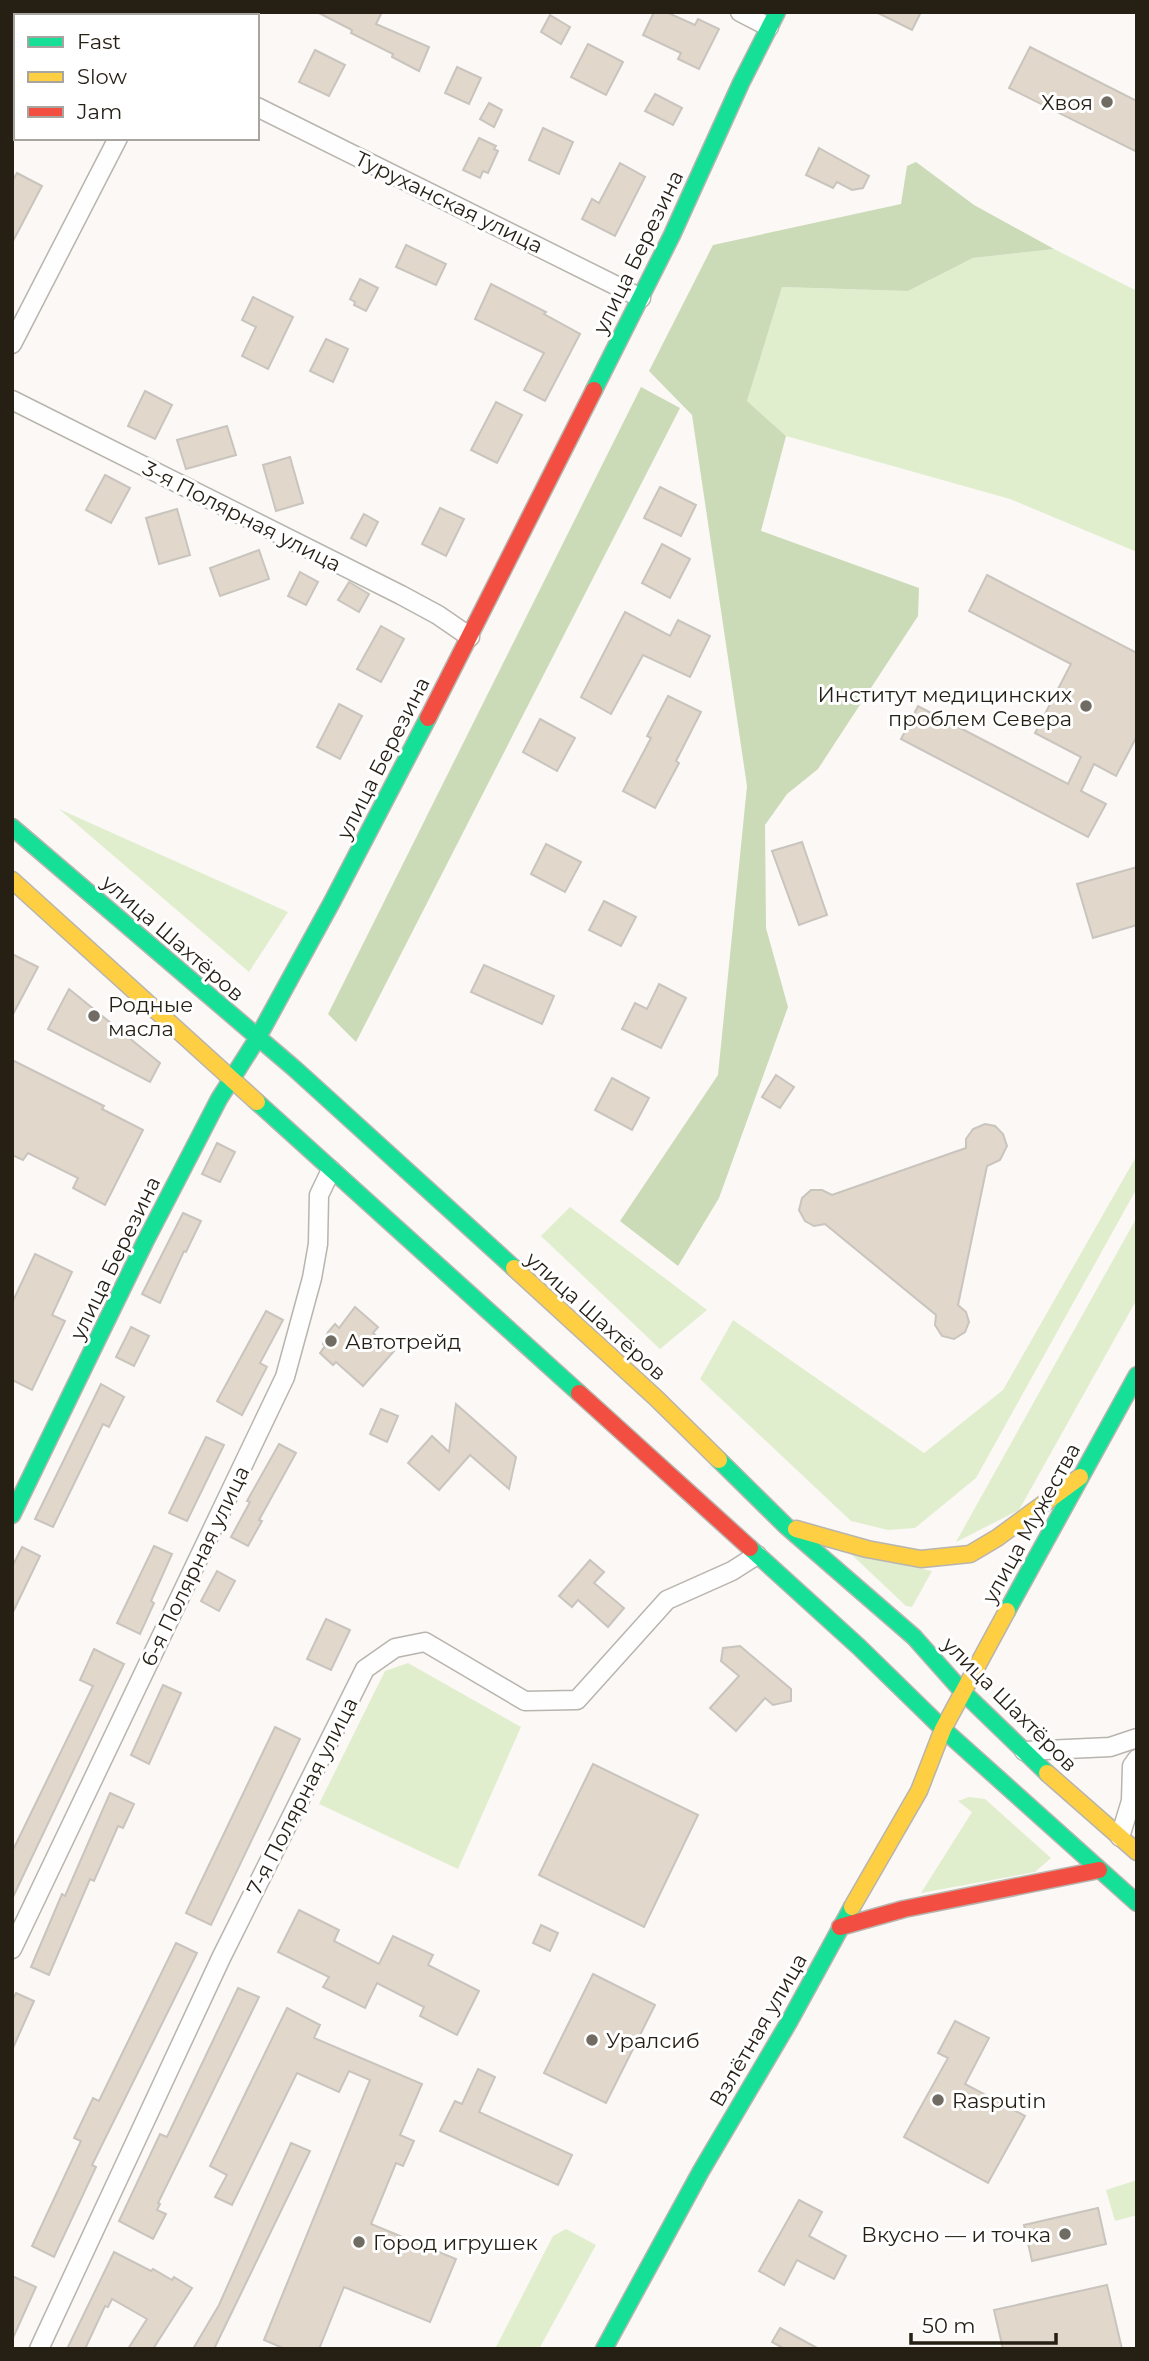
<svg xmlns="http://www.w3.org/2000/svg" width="1149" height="2361" viewBox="0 0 1149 2361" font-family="Montserrat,sans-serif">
	<rect width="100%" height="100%" fill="#fbf8f5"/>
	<g fill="#e0eece">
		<path d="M1054 249 1137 291V552L1010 499 786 436 747 401 782 287 908 291 973 258Z"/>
		<path d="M59 809 288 912 249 972Z"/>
		<path d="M1137 1155V1188L976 1478 915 1528 888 1530 851 1521 700 1379 733 1320 924 1453 1003 1390Z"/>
		<path d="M570 1207 707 1310 660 1349 541 1236Z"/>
		<path d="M1137 1217V1299L1019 1510 956 1542Z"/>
		<path d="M850 1553 932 1571 912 1607 906 1606Z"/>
		<path d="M408 1663 521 1727 458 1869 319 1804 385 1671Z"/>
		<path d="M969 1797 985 1799 1051 1858 1035 1872 921 1893 972 1812 958 1801Z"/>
		<path d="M1137 2180V2215L1115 2221 1106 2190Z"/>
		<path d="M566 2229 596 2245 539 2349H495L553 2236Z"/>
	</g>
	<g fill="#cbdab7">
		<path d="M916 162 974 205 1054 249 973 258 908 291 782 287 747 401 786 436 761 531 919 588 918 616 818 769 787 794 765 825 766 928 788 1007 719 1198 678 1266 620 1221 718 1075 747 786 692 415 649 371 713 245 901 204 907 166Z"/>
		<path d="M641 387 680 408 356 1042 328 1014Z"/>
	</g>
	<g fill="#e1d7cb" stroke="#c9c4be" stroke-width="2">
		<path d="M317 12H382L376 24 429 47 419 71 392 57 393 54 351 33 352 30Z"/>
		<path d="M654 12H666L695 25 698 19 719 29 699 69 678 59 681 53 643 35Z"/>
		<path d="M876 12H921L912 30Z"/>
		<path d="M550 15 570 27 561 44 541 32Z"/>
		<path d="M588 44 623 62 606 95 571 77Z"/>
		<path d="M1030 47 1137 101V152L1009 88Z"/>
		<path d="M315 50 345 65 329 96 299 82Z"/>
		<path d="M457 67 481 78 469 104 445 93Z"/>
		<path d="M655 94 682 108 673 125 645 111Z"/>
		<path d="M489 103 502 110 494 127 480 119Z"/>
		<path d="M543 128 573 142 559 174 529 160Z"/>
		<path d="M479 138 496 146 494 149 498 151 488 173 483 171 480 178 463 170Z"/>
		<path d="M819 148 869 176 863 188 852 190 837 182 833 188 806 175Z"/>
		<path d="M620 163 645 177 615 236 582 219 592 199 599 203Z"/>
		<path d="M17 173 42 186 12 243V181Z"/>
		<path d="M406 245 446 264 436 285 396 267Z"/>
		<path d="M360 279 378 288 366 311 354 305 355 302 350 299Z"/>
		<path d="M491 284 546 312 544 314 580 334 545 401 524 390 544 353 475 319Z"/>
		<path d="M253 297 293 317 268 369 242 356 256 327 242 320Z"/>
		<path d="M326 339 348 349 333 382 310 371Z"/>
		<path d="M145 391 172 405 155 439 128 426Z"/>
		<path d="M496 402 522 415 497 463 471 450Z"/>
		<path d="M227 426 236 455 186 469 177 440Z"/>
		<path d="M290 457 303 503 276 511 263 465Z"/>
		<path d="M105 475 130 488 111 523 86 510Z"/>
		<path d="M660 487 696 505 681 536 644 518Z"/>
		<path d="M440 508 464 519 446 556 422 544Z"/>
		<path d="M177 509 190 555 159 564 146 518Z"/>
		<path d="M364 514 378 522 366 546 351 538Z"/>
		<path d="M662 544 690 559 670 598 642 583Z"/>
		<path d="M259 550 269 579 220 596 210 568Z"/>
		<path d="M300 572 318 582 306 605 288 596Z"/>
		<path d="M987 575 1137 653V736L1116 776 1094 764 1081 791 1106 804 1088 837 901 739 918 706 1068 784 1081 757 1035 733 1071 664 969 611Z"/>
		<path d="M349 582 369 594 359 612 338 600Z"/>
		<path d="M625 612 670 636 678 620 710 636 690 677 643 655 611 714 581 697Z"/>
		<path d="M381 626 404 639 381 682 357 669Z"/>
		<path d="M668 696 701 712 676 761 679 763 655 808 623 791 651 738 647 736Z"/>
		<path d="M339 704 362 716 340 759 317 747Z"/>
		<path d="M540 719 575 738 557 771 523 752Z"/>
		<path d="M802 842 827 915 799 925 772 851Z"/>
		<path d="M546 844 581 862 565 892 531 874Z"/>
		<path d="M1137 867V925L1093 938 1077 884Z"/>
		<path d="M604 901 636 917 621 946 589 930Z"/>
		<path d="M12 954 38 967 12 1016Z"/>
		<path d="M484 965 554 996 542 1024 471 992Z"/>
		<path d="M659 984 686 998 661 1048 622 1029 635 1003 647 1009Z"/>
		<path d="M69 989 160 1063 150 1082 48 1029Z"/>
		<path d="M12 1060 104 1106 102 1109 143 1130 105 1205 73 1188 78 1178 28 1153 23 1160 12 1155Z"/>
		<path d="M776 1075 794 1087 780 1108 762 1097Z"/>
		<path d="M612 1078 649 1098 632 1130 595 1110Z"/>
		<path d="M985 1124 995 1126 1003 1134 1007 1146 1000 1160 987 1166 958 1305 966 1312 969 1322 965 1332 954 1339 942 1336 935 1325 936 1315 825 1224 814 1226 805 1221 799 1210 802 1198 811 1190H822L832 1195 966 1148V1139L973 1129Z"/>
		<path d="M217 1143 235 1152 220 1182 202 1174Z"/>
		<path d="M183 1213 201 1221 186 1252 184 1251 160 1303 142 1294Z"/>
		<path d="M35 1254 72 1272 52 1315 65 1321 32 1390 12 1380V1303Z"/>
		<path d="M355 1307 378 1327 373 1333 394 1351 363 1386 336 1362 333 1365 320 1353 325 1346 323 1344 328 1332 335 1324 339 1328Z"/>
		<path d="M266 1311 283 1320 260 1363 267 1367 242 1415 217 1401Z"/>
		<path d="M131 1327 149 1336 134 1366 116 1357Z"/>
		<path d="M101 1384 124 1397 109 1427 103 1424 53 1527 35 1519Z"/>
		<path d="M456 1404 516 1457 509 1489 470 1455 439 1490 408 1463 432 1436 449 1452Z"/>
		<path d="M381 1409 398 1416 387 1442 370 1434Z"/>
		<path d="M206 1437 224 1445 187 1521 169 1513Z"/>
		<path d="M279 1444 296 1453 259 1520 262 1521 248 1546 231 1537 250 1502 247 1501Z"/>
		<path d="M154 1546 172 1554 151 1601 154 1603 140 1634 117 1623Z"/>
		<path d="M22 1547 40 1556 12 1614V1567Z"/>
		<path d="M590 1560 604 1572 594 1583 624 1608 608 1627 578 1600 572 1607 559 1596Z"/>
		<path d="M217 1571 235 1581 219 1611 201 1601Z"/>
		<path d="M326 1619 350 1630 331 1670 307 1659Z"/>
		<path d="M740 1646 791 1689V1701L773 1705 765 1698 736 1731 710 1708 739 1676 721 1661 723 1648Z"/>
		<path d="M94 1649 124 1664 12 1899V1852L93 1686 80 1680Z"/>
		<path d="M163 1685 181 1693 149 1764 131 1755Z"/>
		<path d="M275 1727 300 1739 211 1925 186 1913Z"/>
		<path d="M593 1764 698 1815 644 1927 539 1875Z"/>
		<path d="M110 1793 134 1804 123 1828 118 1826 94 1881 90 1879 49 1975 31 1967 62 1894 65 1896Z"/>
		<path d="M299 1910 339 1930 334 1941 379 1964 393 1936 433 1955 428 1965 479 1991 457 2035 420 2016 424 2007 377 1983 365 2008 323 1987 329 1977 278 1952Z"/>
		<path d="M541 1925 558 1933 550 1951 533 1943Z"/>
		<path d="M176 1943 197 1953 92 2165 96 2167 54 2257 32 2246 81 2141 74 2138 93 2098 99 2101Z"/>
		<path d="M593 1974 655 2005 606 2103 544 2073Z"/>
		<path d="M238 1988 259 1997 158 2203 160 2204 157 2210 166 2214 153 2239 119 2221 160 2134 167 2137Z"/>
		<path d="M16 1993 34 2001 12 2050V2001Z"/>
		<path d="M287 2008 320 2025 314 2038 422 2084 400 2135 414 2141 403 2166 396 2163 371 2224 456 2259 430 2322 344 2287 319 2349H285L264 2340 370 2080 349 2071 339 2092 297 2073 232 2205 215 2197 227 2175 210 2166Z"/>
		<path d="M955 2021 989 2038 965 2084 1025 2116 988 2183 904 2137 948 2058 938 2053Z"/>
		<path d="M478 2069 495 2077 479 2112 572 2155 558 2185 440 2131 455 2101 462 2104Z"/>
		<path d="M291 2143 310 2151 214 2349H193L219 2305Z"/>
		<path d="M799 2200 822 2212 809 2236 846 2256 834 2279 797 2260 784 2285 759 2271Z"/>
		<path d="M1098 2208 1106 2244 1032 2261 1024 2225Z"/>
		<path d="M114 2252 151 2271 153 2269 172 2280 174 2277 192 2288 153 2349H128L147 2319 112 2299 108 2307 105 2306 85 2349H67Z"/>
		<path d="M12 2276 36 2287 12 2340Z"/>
		<path d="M1107 2285 1122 2349H1003L994 2310Z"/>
		<path d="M780 2328 819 2349H785L772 2342Z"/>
	</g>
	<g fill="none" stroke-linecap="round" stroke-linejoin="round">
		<defs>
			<g id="street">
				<path d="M67 12 74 16"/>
				<path d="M740 12 769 27"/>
				<path d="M180 16 181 12"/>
				<path d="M257 107 641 298"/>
				<path d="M12 344 118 138"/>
				<path d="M12 400 401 595 438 615 470 637"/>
				<path d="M1024 1751 1110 1747 1137 1738"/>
				<path d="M1120 1837 1131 1801 1132 1766 1137 1759"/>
				<path d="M12 1949 285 1377 312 1278 318 1244 319 1195 331 1170"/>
				<path d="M39 2349 221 1958 365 1669 395 1648 425 1642 525 1701 577 1700 667 1600 732 1571 757 1555"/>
			</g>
			<g id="fast">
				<path d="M594 390 672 235 741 83 777 12"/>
				<path d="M12 827 295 1069 514 1268"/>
				<path d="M257 1102 579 1393"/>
				<path d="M719 1460 786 1526 914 1637 962 1691 1047 1773"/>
				<path d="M12 1515 145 1242 219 1099 257 1039 332 902 428 718"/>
				<path d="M750 1548 859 1647 943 1729 1137 1903"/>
				<path d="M1007 1611 1137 1375"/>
				<path d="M604 2349 701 2171 789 2022 852 1907"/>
			</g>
			<g id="slow">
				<path d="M12 880 257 1102"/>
				<path d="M514 1268 656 1398 719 1460"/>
				<path d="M796 1529 867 1549 921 1559 970 1554 997 1538 1080 1477"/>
				<path d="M1047 1773 1137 1852"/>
				<path d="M852 1907 919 1791 943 1729 1007 1611"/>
			</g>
			<g id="jam">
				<path d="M428 718 594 390"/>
				<path d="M579 1393 750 1548"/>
				<path d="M840 1927 904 1909 1099 1870"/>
			</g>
		</defs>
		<use href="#street" stroke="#b8b4ae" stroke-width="21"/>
		<use href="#fast" stroke="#b8b4ae" stroke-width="19"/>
		<use href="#slow" stroke="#b8b4ae" stroke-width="19"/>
		<use href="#jam" stroke="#b8b4ae" stroke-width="19"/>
		<use href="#street" stroke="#fefefe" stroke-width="18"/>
		<use href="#fast" stroke="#16e098" stroke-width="16"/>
		<use href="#slow" stroke="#ffcf43" stroke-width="16"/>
		<use href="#jam" stroke="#f24e42" stroke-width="16"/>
	</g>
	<g fill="#706b63" stroke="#fff" stroke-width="2.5">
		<circle cx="1107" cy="102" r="7"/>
		<circle cx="1086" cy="706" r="7"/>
		<circle cx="94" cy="1016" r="7"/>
		<circle cx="331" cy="1341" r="7"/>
		<circle cx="592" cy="2040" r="7"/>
		<circle cx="938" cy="2100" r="7"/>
		<circle cx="1065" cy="2234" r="7"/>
		<circle cx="359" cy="2242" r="7"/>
	</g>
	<g text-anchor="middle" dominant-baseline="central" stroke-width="6" stroke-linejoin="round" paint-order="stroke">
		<g font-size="21" fill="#251f14" stroke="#fff" text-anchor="start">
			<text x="1093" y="102" text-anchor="end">Хвоя</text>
			<text x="1072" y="694" text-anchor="end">Институт медицинских<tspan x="1072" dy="24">проблем Севера</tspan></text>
			<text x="108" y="1004">Родные<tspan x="108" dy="24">масла</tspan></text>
			<text x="345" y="1341">Автотрейд</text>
			<text x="606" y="2040">Уралсиб</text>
			<text x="952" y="2100">Rasputin</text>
			<text x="1051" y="2234" text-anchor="end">Вкусно — и точка</text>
			<text x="373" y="2242">Город игрушек</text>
		</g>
		<g font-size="21" fill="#251f14" stroke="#fff">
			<text transform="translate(449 202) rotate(26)">Туруханская улица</text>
			<text transform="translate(638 252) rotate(-64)">улица Березина</text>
			<text transform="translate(242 516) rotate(27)">3-я Полярная улица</text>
			<text transform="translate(383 758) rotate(-63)">улица Березина</text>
			<text transform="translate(173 938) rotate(41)">улица Шахтёров</text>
			<text transform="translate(115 1258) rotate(-64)">улица Березина</text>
			<text transform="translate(596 1316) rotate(42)">улица Шахтёров</text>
			<text transform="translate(1031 1523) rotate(-61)">улица Мужества</text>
			<text transform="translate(195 1566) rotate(-64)">6-я Полярная улица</text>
			<text transform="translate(1010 1704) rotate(45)">улица Шахтёров</text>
			<text transform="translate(302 1796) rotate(-63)">7-я Полярная улица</text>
			<text transform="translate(758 2030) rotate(-60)">Взлётная улица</text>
		</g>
	</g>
	<rect width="1149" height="2361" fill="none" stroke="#251f14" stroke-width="28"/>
	<rect x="14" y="14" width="245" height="126" fill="#ffffff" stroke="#a8a5a1" stroke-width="2"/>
	<rect x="28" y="37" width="35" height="10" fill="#16e098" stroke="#a8a5a1" stroke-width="2"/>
	<text x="77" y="49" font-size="21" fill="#251f14">Fast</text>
	<rect x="28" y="72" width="35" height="10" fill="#ffcf43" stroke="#a8a5a1" stroke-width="2"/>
	<text x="77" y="84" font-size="21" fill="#251f14">Slow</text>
	<rect x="28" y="107" width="35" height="10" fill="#f24e42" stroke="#a8a5a1" stroke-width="2"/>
	<text x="77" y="119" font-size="21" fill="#251f14">Jam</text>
	<path d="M911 2333v10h145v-10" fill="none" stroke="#251f14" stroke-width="3.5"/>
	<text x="922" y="2333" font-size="21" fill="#251f14" stroke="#ffffff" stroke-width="5" paint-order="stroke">50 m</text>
</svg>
